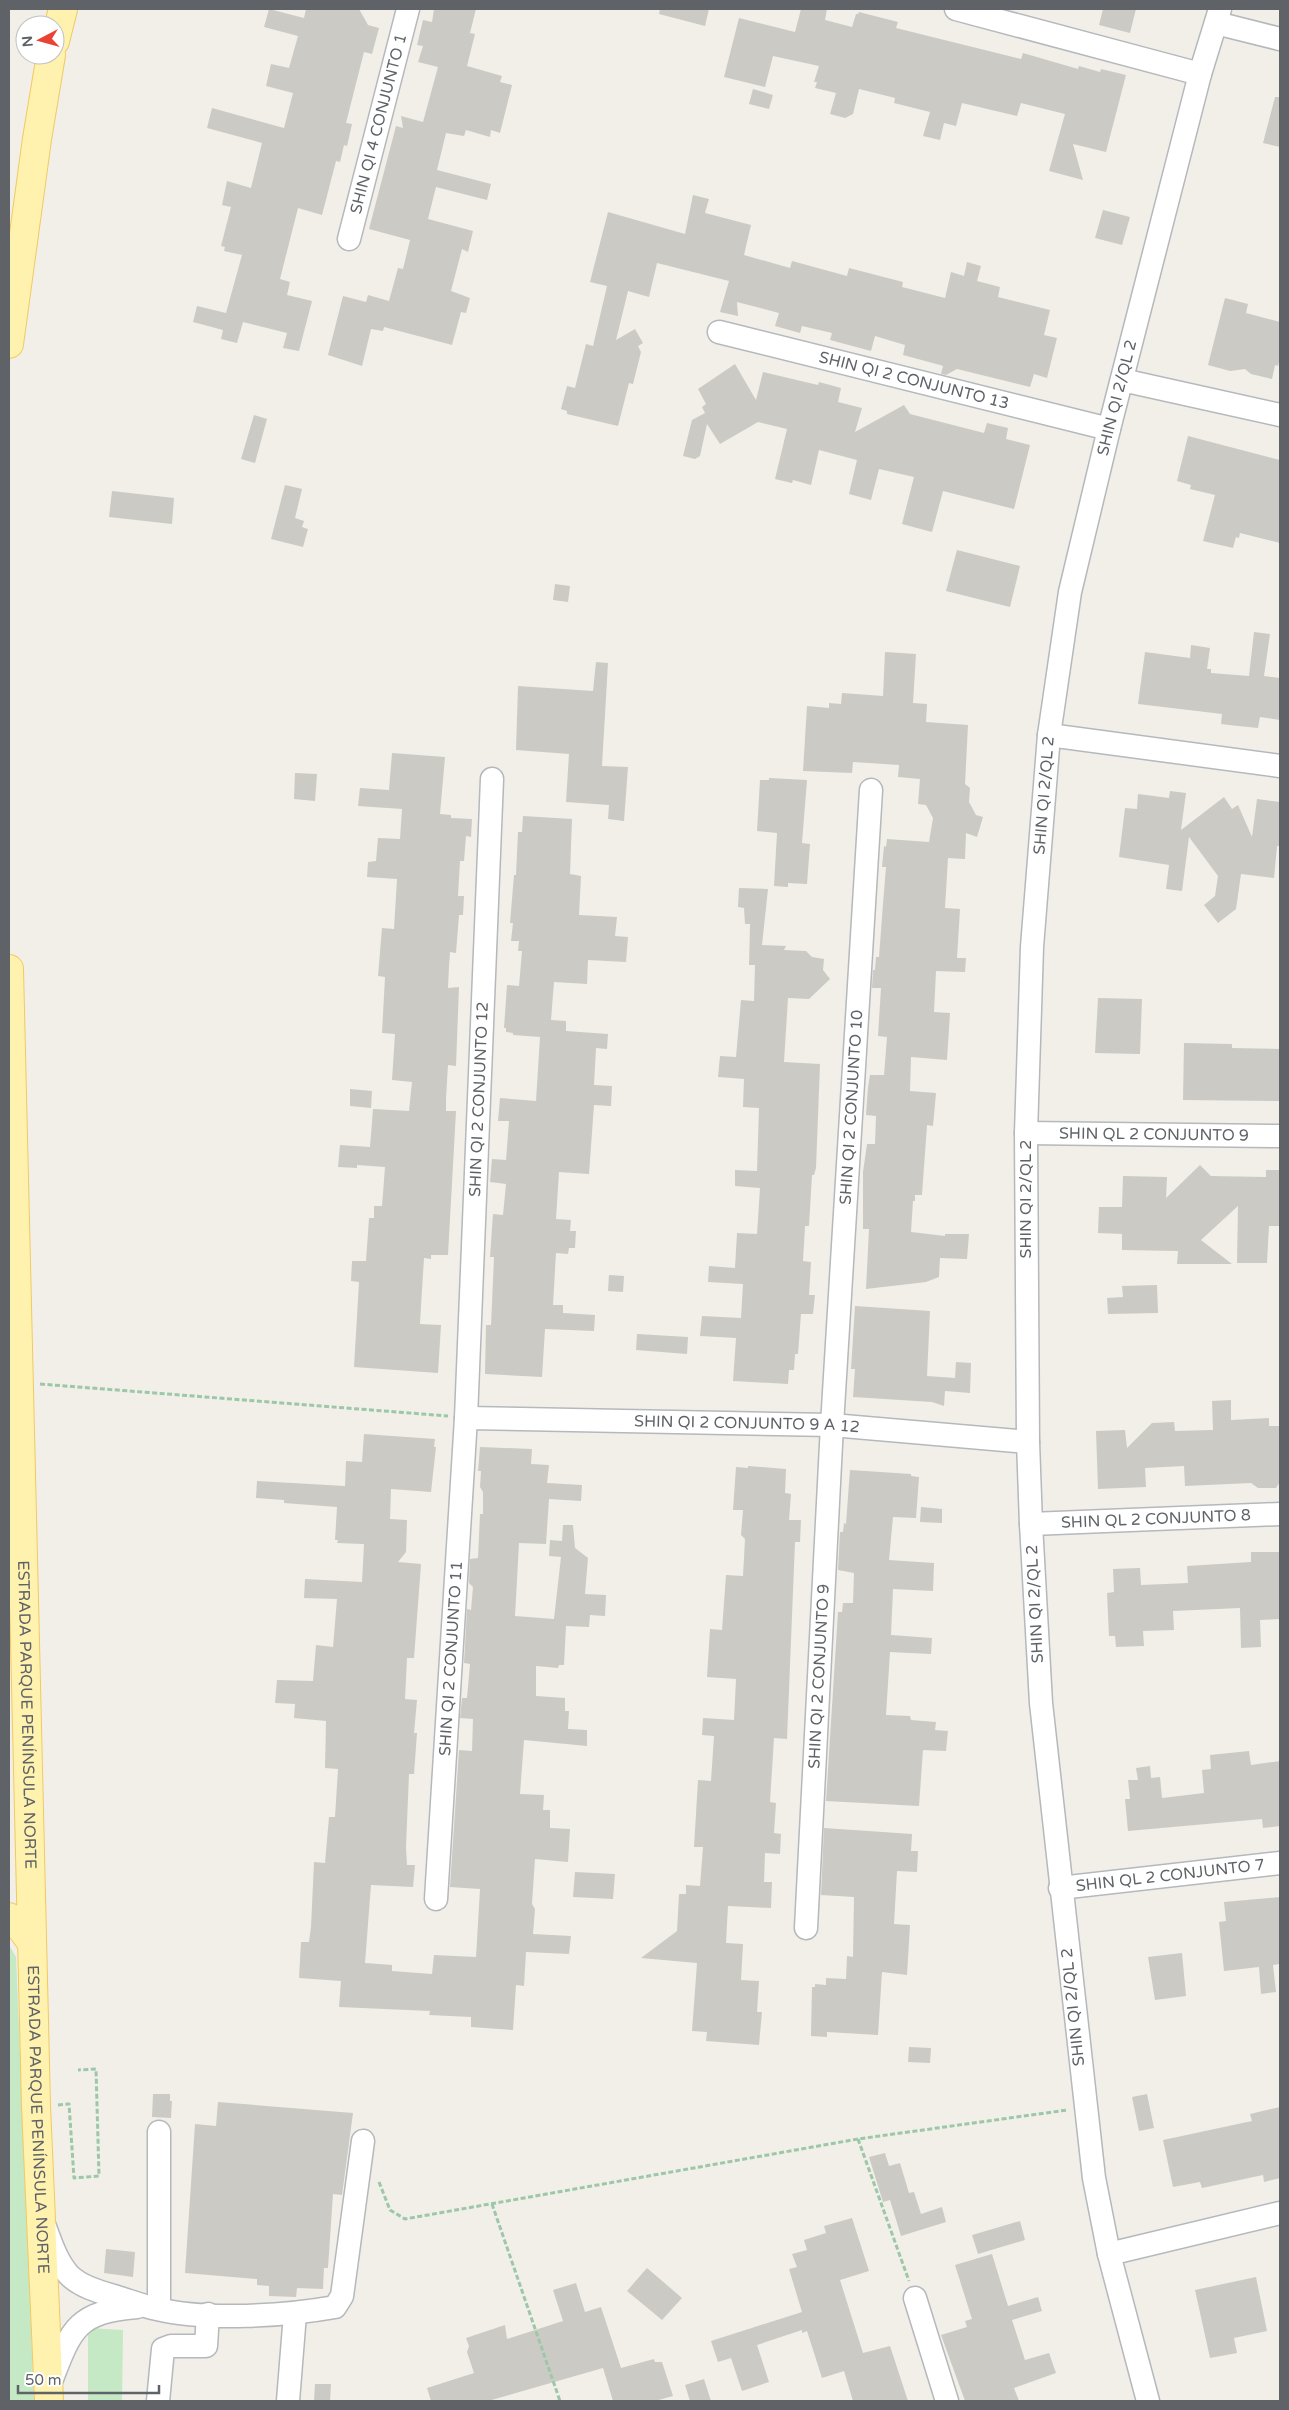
<svg xmlns="http://www.w3.org/2000/svg" width="1289" height="2410" viewBox="0 0 1289 2410" font-family="'Varela Round',sans-serif">
	<rect width="100%" height="100%" fill="#f1efe8"/>
	<g fill="#c5e8c5">
		<path d="M9 1945 16 1957 34 2401H9Z"/>
		<path d="M88 2328 123 2330 122 2401H88Z"/>
	</g>
	<g fill="#cccac5">
		<path d="M269 9 304 18 306 9H359L368 25 379 28 372 54 364 52 346 123 352 124 347 146 344 145 340 162 336 161 322 215 298 208 280 279 290 282 287 295 312 301 299 351 283 348 287 333 243 322 237 343 221 339 223 330 193 322 197 306 226 313 242 255 224 251 225 247 221 246 231 207 222 205 227 181 251 188 262 143 207 128 212 108 284 128 293 93 266 86 271 64 289 68 298 36 264 27Z"/>
		<path d="M434 9H476L470 33 475 34 467 66 502 76 500 82 512 85 500 133 491 130 490 137 466 130 464 136 446 133 437 170 491 184 487 200 436 187 428 219 473 231 468 252 462 249 451 291 470 298 466 313 461 312 452 345 384 327 383 331 371 329 362 366 328 355 343 296 366 302 368 295 389 301 398 268 403 269 410 240 369 229 396 126 403 128 401 116 423 122 438 67 418 62 423 46 417 45 423 20 432 22Z"/>
		<path d="M660 9H709L705 26 659 14Z"/>
		<path d="M801 9H827L825 20 852 27 856 14H858L859 12 898 22 896 28 1021 59 1023 53 1078 69 1079 66 1100 72 1101 69 1126 75 1106 152 1073 144 1083 180 1049 171 1065 114 1021 103 1017 116 962 103 956 126 944 123 940 140 923 136 930 112 894 103 895 98 859 89 853 114 845 118 830 114 836 93 815 88 817 82H814L819 66 773 56 765 87 724 77 739 18 795 32Z"/>
		<path d="M1103 9H1136L1130 33 1099 25Z"/>
		<path d="M753 89 773 95 769 109 749 104Z"/>
		<path d="M1275 97H1280V147L1263 143Z"/>
		<path d="M693 195 709 199 705 213 751 225 744 255 790 268 792 261 847 276 849 268 903 282 902 287 945 298 951 272 964 276 967 262 981 266 977 281 1000 287 998 297 1050 310 1044 335 1057 338 1047 378 1034 374 1030 387 957 369 946 375 941 374 943 366 940 365 903 355 905 345 875 336 871 351 830 340 832 333 802 326 800 333 775 326 779 313 737 302 738 316 720 312 729 281 657 263 649 297 628 291 616 340 635 329 643 343 638 346 641 352 633 384 629 383 618 426 567 414V411L561 409 567 386 575 388 586 344 593 346 607 286 590 282 608 212 685 234Z"/>
		<path d="M1103 210 1130 217 1122 245 1095 238Z"/>
		<path d="M1225 298 1248 304 1246 313 1280 322V358L1278 366 1275 365 1272 379 1251 374 1245 369 1230 371 1208 365Z"/>
		<path d="M735 364 756 400 763 372 818 385 819 382 841 388 838 402 862 408 855 432 904 405 910 414 984 433 987 423 1008 428 1006 439 1030 445 1014 509 943 491 932 532 902 524 914 477 879 469 871 500 849 494 857 460 819 450 811 485 793 480 792 483 775 479 787 429 758 422 720 444 707 424 700 456 695 459 683 456 692 420 705 413 702 407 706 404 698 389Z"/>
		<path d="M254 415 267 419 255 463 241 459Z"/>
		<path d="M1188 436 1280 460V543L1240 533 1239 538 1236 537 1233 548 1203 541 1215 495 1190 489 1191 485 1177 481Z"/>
		<path d="M285 485 302 489 295 518 304 521 302 527 308 529 303 547 271 539Z"/>
		<path d="M112 491 174 498 172 524 109 517Z"/>
		<path d="M957 550 1020 566 1010 607 946 591Z"/>
		<path d="M555 584 570 586 568 602 553 600Z"/>
		<path d="M1254 632 1270 634 1264 676 1280 678V720L1260 717 1258 728 1238 726 1221 724 1222 714 1138 704 1145 652 1190 658 1191 645 1210 648 1207 669H1211V673L1249 676Z"/>
		<path d="M885 652 916 654 913 703 927 704 926 722 968 725 965 784 970 788 969 802 976 815 983 817 977 837 966 833 965 859 948 858 945 908 960 909 957 958H966L965 972 936 971 934 1012 950 1013 947 1060 911 1057 910 1091 936 1093 933 1126 927 1125 922 1195H915V1201H913L911 1232 945 1236V1234H969L967 1259 940 1258 939 1277 926 1282 866 1289 869 1229H863V1172L867 1144H875L876 1116 866 1115 868 1088 870 1075H884L887 1037 878 1036 881 988H872L873 970H875L876 957H879L883 904 886 867H882L884 846 886 847 887 839 929 842 933 818 926 805 918 804 920 779 898 777 899 765 853 762 852 773 803 771 807 706 829 708V703L841 704 842 693 883 696Z"/>
		<path d="M596 662 608 663 602 766 628 767 624 821 608 819 609 805 566 802 569 754 516 750 518 686 593 691Z"/>
		<path d="M392 753 445 757 440 814 451 815V818L472 819 471 837 466 836 464 861H460L458 896H464L463 915H459L456 953 450 952 449 967 448 988 459 987 456 1066 448 1065 446 1098V1111H456L448 1255H431V1259L424 1258 421 1306 420 1324 441 1325 438 1373 354 1367 359 1282 351 1281 352 1261H366L369 1218H374V1206H382L385 1167 357 1165V1168L338 1167 340 1145 370 1147 373 1109 409 1111 412 1082 392 1080 395 1034 382 1033 385 977 378 976 382 928 394 929 397 879 367 877 368 862 376 861 378 838 400 839 402 809 358 806 360 788 389 790Z"/>
		<path d="M295 773 317 774 315 801 294 799Z"/>
		<path d="M769 778 807 780 802 843 810 844 807 884 788 883V887L774 886 777 833 757 831 760 780H769Z"/>
		<path d="M1170 791 1186 793 1181 830 1224 797 1232 809 1238 805 1252 837 1257 799 1280 802V846H1277L1274 878 1241 874 1236 909 1218 923 1204 905 1215 896 1218 876 1189 837 1182 891 1166 889 1169 865 1119 857 1125 808 1137 809 1138 794 1169 798Z"/>
		<path d="M523 816 572 819 570 874 581 876 579 915 617 917 615 936 628 937 626 962 588 960 587 984 554 982 551 1020 566 1021V1031L608 1034 607 1049 596 1048 594 1085 612 1086 611 1106 594 1105 589 1174 559 1172 556 1219 571 1220 570 1231H576L575 1248H569L568 1254 556 1253 553 1305H563V1313L595 1315 594 1331 545 1329 542 1377 485 1374 486 1325H491L494 1257H490L493 1214 503 1215 506 1184 490 1182 492 1159 506 1160 509 1121H498L500 1098 536 1101 540 1037 513 1035V1033L506 1032V1028H504L507 985 519 986 522 951H518L519 941H511L513 923H510L514 875H516L518 832H522Z"/>
		<path d="M739 888 768 889 762 945 786 946 784 950 806 951 812 957 824 959 823 970 830 979 809 999 788 998 784 1062 820 1064 816 1168 814 1175H812L809 1226H805L803 1261 811 1262 809 1295H815L813 1314H801L798 1354H795L794 1370H789L788 1384 733 1381 736 1338 700 1336 702 1316 741 1318 743 1284 708 1282 709 1266 735 1268 737 1233 757 1234 760 1188 735 1186V1170L757 1171 759 1108 743 1107 744 1079 718 1077 720 1056 736 1057 741 1000 754 1001 755 965H749L750 924H745L744 908 738 907Z"/>
		<path d="M1098 998 1142 999 1140 1054 1095 1053Z"/>
		<path d="M1184 1043 1232 1044V1048L1280 1049V1101L1183 1100Z"/>
		<path d="M350 1089 372 1091 371 1108 350 1106Z"/>
		<path d="M1200 1165 1211 1176 1266 1177V1170H1280V1226H1269L1267 1263H1237L1238 1206 1201 1240 1232 1264H1177L1178 1251 1122 1250V1234L1098 1233 1099 1207H1122L1123 1176 1167 1177 1166 1198Z"/>
		<path d="M609 1275 624 1276 623 1292 608 1291Z"/>
		<path d="M1157 1285 1158 1313 1108 1314 1107 1298 1123 1297 1122 1286Z"/>
		<path d="M855 1306 930 1311 927 1376 955 1378 956 1362 971 1363 970 1393 945 1391 944 1406 932 1402 853 1397 855 1369H851Z"/>
		<path d="M637 1334 688 1337 687 1354 636 1350Z"/>
		<path d="M1231 1400V1420L1269 1418V1426H1280V1482L1276 1488H1258L1251 1483 1185 1486 1184 1466 1145 1468 1146 1487 1098 1489 1096 1431 1125 1430 1127 1448 1152 1423 1174 1422 1175 1431 1213 1430 1212 1401Z"/>
		<path d="M364 1434 435 1439 434 1447H436L431 1492 391 1489 390 1519 407 1520 406 1552 398 1562 421 1564 414 1658H407L405 1699 417 1700 414 1733H417L414 1774H409L406 1847 407 1865H415L413 1887 371 1885 365 1963 392 1965V1971L432 1974 434 1955 476 1957 480 1889 450 1887 459 1750 472 1751 473 1719 460 1718 462 1698H467L470 1664 464 1663 467 1609 471 1610 473 1587 469 1583 470 1559 478 1558 480 1514H483V1492L480 1487 481 1471H478L480 1447 532 1449 531 1464 549 1465 547 1483 582 1485 581 1501 549 1499 546 1544 519 1543 515 1616 554 1619 561 1557 549 1556 550 1540 562 1541 563 1525H573L575 1548 588 1558 585 1594 606 1595 605 1616 590 1615 589 1627 566 1626 564 1665H559L558 1668 536 1666V1696L565 1698V1711H569L568 1729 587 1730V1746L524 1740 520 1794 544 1795 543 1810H550V1828L570 1829 568 1862 535 1859 532 1904 535 1909 533 1934 571 1936 569 1954 526 1952 524 1986 516 1985 513 2030 471 2027V2017L429 2015 430 2011 339 2007 341 1981 299 1978 301 1942H309L311 1927 314 1862 325 1863 329 1817H335L338 1769 325 1768 326 1721 294 1718 295 1704 275 1703 277 1680 313 1681 316 1645 333 1647 337 1599 304 1598 305 1579 362 1582 364 1544 337 1543 338 1540H335L337 1507 284 1503V1500L256 1498 257 1481 345 1486 346 1461 362 1462Z"/>
		<path d="M748 1466 786 1469 785 1493 791 1494 789 1520H801L800 1542H795L787 1739 774 1738 770 1802 776 1803 774 1833 781 1834 780 1854 765 1853 764 1882H772L771 1908 728 1906 726 1943 743 1944 741 1980 759 1981 757 2012H762L759 2045 706 2041 707 2032 692 2031 697 1963 641 1958 677 1931 679 1894H686V1885L700 1886 703 1847H694L698 1780 711 1781 714 1736 702 1735 703 1718 734 1720 736 1679 707 1677 710 1629 722 1630 726 1575 743 1576 745 1539 741 1535 743 1510H733L736 1467 748 1468Z"/>
		<path d="M850 1470 911 1474V1476L919 1477 916 1518 893 1517 889 1560 934 1563 933 1591 893 1589 891 1635 932 1638 931 1654 890 1652 886 1715 910 1716 911 1720 936 1722 935 1730 948 1731 946 1751 923 1750 919 1806 826 1801 838 1612H842L843 1603H853L854 1573 838 1570 840 1532H843L844 1523 846 1524Z"/>
		<path d="M921 1507 942 1509V1523L920 1522Z"/>
		<path d="M1251 1552H1280V1619L1260 1620 1261 1647 1241 1648 1240 1608 1173 1611 1174 1630 1143 1631 1144 1646 1116 1647 1115 1636H1109L1107 1593 1114 1592 1113 1569 1140 1568 1141 1585 1188 1583 1187 1566 1251 1562Z"/>
		<path d="M1249 1751 1251 1765 1280 1761V1826L1263 1828 1262 1819 1128 1831 1125 1799H1130L1128 1780H1138L1136 1768 1150 1766 1151 1778 1160 1777 1162 1798 1204 1793 1202 1770 1211 1769 1210 1755Z"/>
		<path d="M824 1828 912 1834 911 1851H918L917 1872 897 1871 894 1924 910 1925 907 1975 882 1972 878 2035 827 2032V2037L811 2036 812 1987H815V1984L826 1985V1978L846 1979 847 1956 853 1957 854 1897 821 1895Z"/>
		<path d="M575 1872 615 1874 613 1899 573 1897Z"/>
		<path d="M1280 1897V1964L1273 1965 1276 1992 1261 1994 1259 1967 1224 1971 1219 1922 1226 1921 1224 1902Z"/>
		<path d="M1182 1953 1186 1996 1155 2000 1148 1957Z"/>
		<path d="M909 2047 931 2048 930 2063 908 2062Z"/>
		<path d="M153 2094H170V2101H172L171 2118 152 2117Z"/>
		<path d="M1147 2094 1154 2128 1139 2131 1132 2097Z"/>
		<path d="M218 2102 353 2113 342 2195 333 2194 328 2268H324L323 2289 297 2288 296 2297 269 2296V2286L257 2285V2279L185 2273 195 2124 216 2126Z"/>
		<path d="M1280 2107V2178L1264 2182 1263 2175 1202 2188 1200 2182 1173 2187 1163 2140 1252 2121 1250 2114Z"/>
		<path d="M885 2153 889 2166 900 2163 909 2193 914 2192 921 2214 942 2207 946 2222 901 2236 890 2200 883 2202 869 2157Z"/>
		<path d="M852 2218 869 2271 840 2280 863 2353 890 2346 908 2401H853L844 2371 822 2378 807 2331 802 2333V2330L757 2345 769 2382 742 2391 731 2358 718 2362 711 2341 802 2312 789 2269 797 2267 792 2254 807 2250 804 2240 826 2233 824 2226Z"/>
		<path d="M1020 2221 1025 2240 978 2254 972 2235Z"/>
		<path d="M106 2249 135 2252 133 2277 104 2273Z"/>
		<path d="M992 2254 1008 2306 1038 2297 1042 2311 1012 2320 1025 2360 1049 2353 1056 2373 1014 2388 1019 2401H965L941 2335 967 2327 965 2321 972 2319 955 2265Z"/>
		<path d="M647 2268 682 2298 662 2320 627 2291Z"/>
		<path d="M1256 2277 1267 2331 1234 2338 1237 2353 1210 2358 1195 2290Z"/>
		<path d="M576 2283 585 2312 601 2307 621 2368 654 2359 655 2362H662L673 2396 655 2401H613L603 2368 488 2401H431L427 2388 474 2373 467 2352 469 2346 466 2338 505 2325 507 2339 563 2321 553 2290Z"/>
		<path d="M704 2379 711 2401H690L685 2385Z"/>
		<path d="M315 2384H331L330 2401H314Z"/>
	</g>
	<g fill="none" stroke-linecap="round" stroke-linejoin="round">
		<defs>
			<g id="minor">
				<path d="M956 9 1200 74"/>
				<path d="M1216 23 1280 39"/>
				<path id="s1" d="M349 239 408 9"/>
				<path id="s2" d="M719 332 1109 429"/>
				<path d="M1122 380 1280 415"/>
				<path d="M1049 735 1280 766"/>
				<path id="s3" d="M1026 1133 1280 1136"/>
				<path id="s4" d="M466 1418 832 1425 1028 1442"/>
				<path id="s5" d="M1031 1524 1280 1514"/>
				<path id="s6" d="M1060 1888 1280 1863"/>
				<path id="s7" d="M436 1899 466 1418 492 779"/>
				<path id="s8" d="M806 1928 832 1425 871 790"/>
				<path d="M45 2227C51 2243 57 2262 69 2275 81 2287 100 2292 117 2297 130 2301 143 2306 157 2309 208 2321 284 2316 335 2307L342 2296 363 2141"/>
				<path d="M1109 2254 1280 2213"/>
				<path d="M915 2298 947 2401"/>
				<path d="M159 2309V2132"/>
				<path d="M50 2384C71 2330 75 2312 137 2307"/>
				<path d="M158 2401 163 2349 171 2346H206L208 2314"/>
				<path d="M288 2401 295 2314"/>
				<path id="s9" d="M1148 2401 1109 2254 1094 2178 1041 1703 1031 1524 1028 1442 1026 1133 1032 947 1049 735 1070 592 1109 429 1200 74 1220 9"/>
			</g>
			<g id="major">
				<path d="M55 41 63 9"/>
				<path d="M9 344 37 139 51 55"/>
				<path id="s10" d="M9 969 36 2106 49 2401"/>
				<path d="M9 1917 16 1922 32 1943"/>
			</g>
		</defs>
		<use href="#minor" stroke="#b5b8bc" stroke-width="25"/>
		<use href="#major" stroke="#f2c960" stroke-width="30"/>
		<g stroke="#9cc7a9" stroke-width="3" stroke-dasharray="5 2.5" stroke-linecap="butt">
			<path d="M40 1384 448 1416"/>
			<path d="M58 2105 69 2104 74 2178 99 2176 96 2069 78 2070"/>
			<path d="M858 2139 909 2281"/>
			<path d="M379 2182 390 2210 405 2219 858 2139 1067 2110"/>
			<path d="M492 2204 560 2401"/>
		</g>
		<use href="#minor" stroke="#fff" stroke-width="22"/>
		<use href="#major" stroke="#fff2af" stroke-width="28"/>
	</g>
	<g text-anchor="middle" dominant-baseline="central" stroke-width="4" stroke-linejoin="round" paint-order="stroke">
		<g font-size="16" fill="#5f6368" stroke="#fff">
			<text stroke="none"><textPath href="#s1" startOffset="119">SHIN QI 4 CONJUNTO 1</textPath></text>
			<text stroke="none"><textPath href="#s2" startOffset="201">SHIN QI 2 CONJUNTO 13</textPath></text>
			<text stroke="none"><textPath href="#s9" startOffset="2021">SHIN QI 2/QL 2</textPath></text>
			<text stroke="none"><textPath href="#s9" startOffset="1616">SHIN QI 2/QL 2</textPath></text>
			<text stroke="none"><textPath href="#s7" startOffset="801">SHIN QI 2 CONJUNTO 12</textPath></text>
			<text stroke="none"><textPath href="#s8" startOffset="822">SHIN QI 2 CONJUNTO 10</textPath></text>
			<text stroke="none"><textPath href="#s3" startOffset="128">SHIN QL 2 CONJUNTO 9</textPath></text>
			<text transform="translate(1026 1199) rotate(-90)">SHIN QI 2/QL 2</text>
			<text stroke="none"><textPath href="#s4" startOffset="281">SHIN QI 2 CONJUNTO 9 A 12</textPath></text>
			<text stroke="none"><textPath href="#s5" startOffset="125">SHIN QL 2 CONJUNTO 8</textPath></text>
			<text transform="translate(1035 1604) rotate(-93)">SHIN QI 2/QL 2</text>
			<text stroke="none"><textPath href="#s7" startOffset="241">SHIN QI 2 CONJUNTO 11</textPath></text>
			<text stroke="none"><textPath href="#s8" startOffset="252">SHIN QI 2 CONJUNTO 9</textPath></text>
			<text stroke="none"><textPath href="#s10" startOffset="746">ESTRADA PARQUE PENÍNSULA NORTE</textPath></text>
			<text stroke="none"><textPath href="#s6" startOffset="111">SHIN QL 2 CONJUNTO 7</textPath></text>
			<text transform="translate(1073 2007) rotate(-96)">SHIN QI 2/QL 2</text>
			<text stroke="none"><textPath href="#s10" startOffset="1151">ESTRADA PARQUE PENÍNSULA NORTE</textPath></text>
		</g>
	</g>
	<rect width="1289" height="2410" fill="none" stroke="#5f6368" stroke-width="20"/>
	<g transform="translate(40 40) rotate(264)"><circle r="24" fill="#ffffff" stroke="#bfc1c3"/>
	<path d="M0-4L9 19L0 12L-9 19Z" fill="#ea4335"/>
	<text y="-8" font-size="14" font-weight="bold" text-anchor="middle" fill="#5f6368">N</text>
	</g>
	<path d="M18 2385v8h141v-8" fill="none" stroke="#5f6368" stroke-width="2.5"/>
	<text x="25" y="2385" font-size="15" fill="#5f6368" stroke="#ffffff" stroke-width="4" paint-order="stroke">50 m</text>
</svg>
